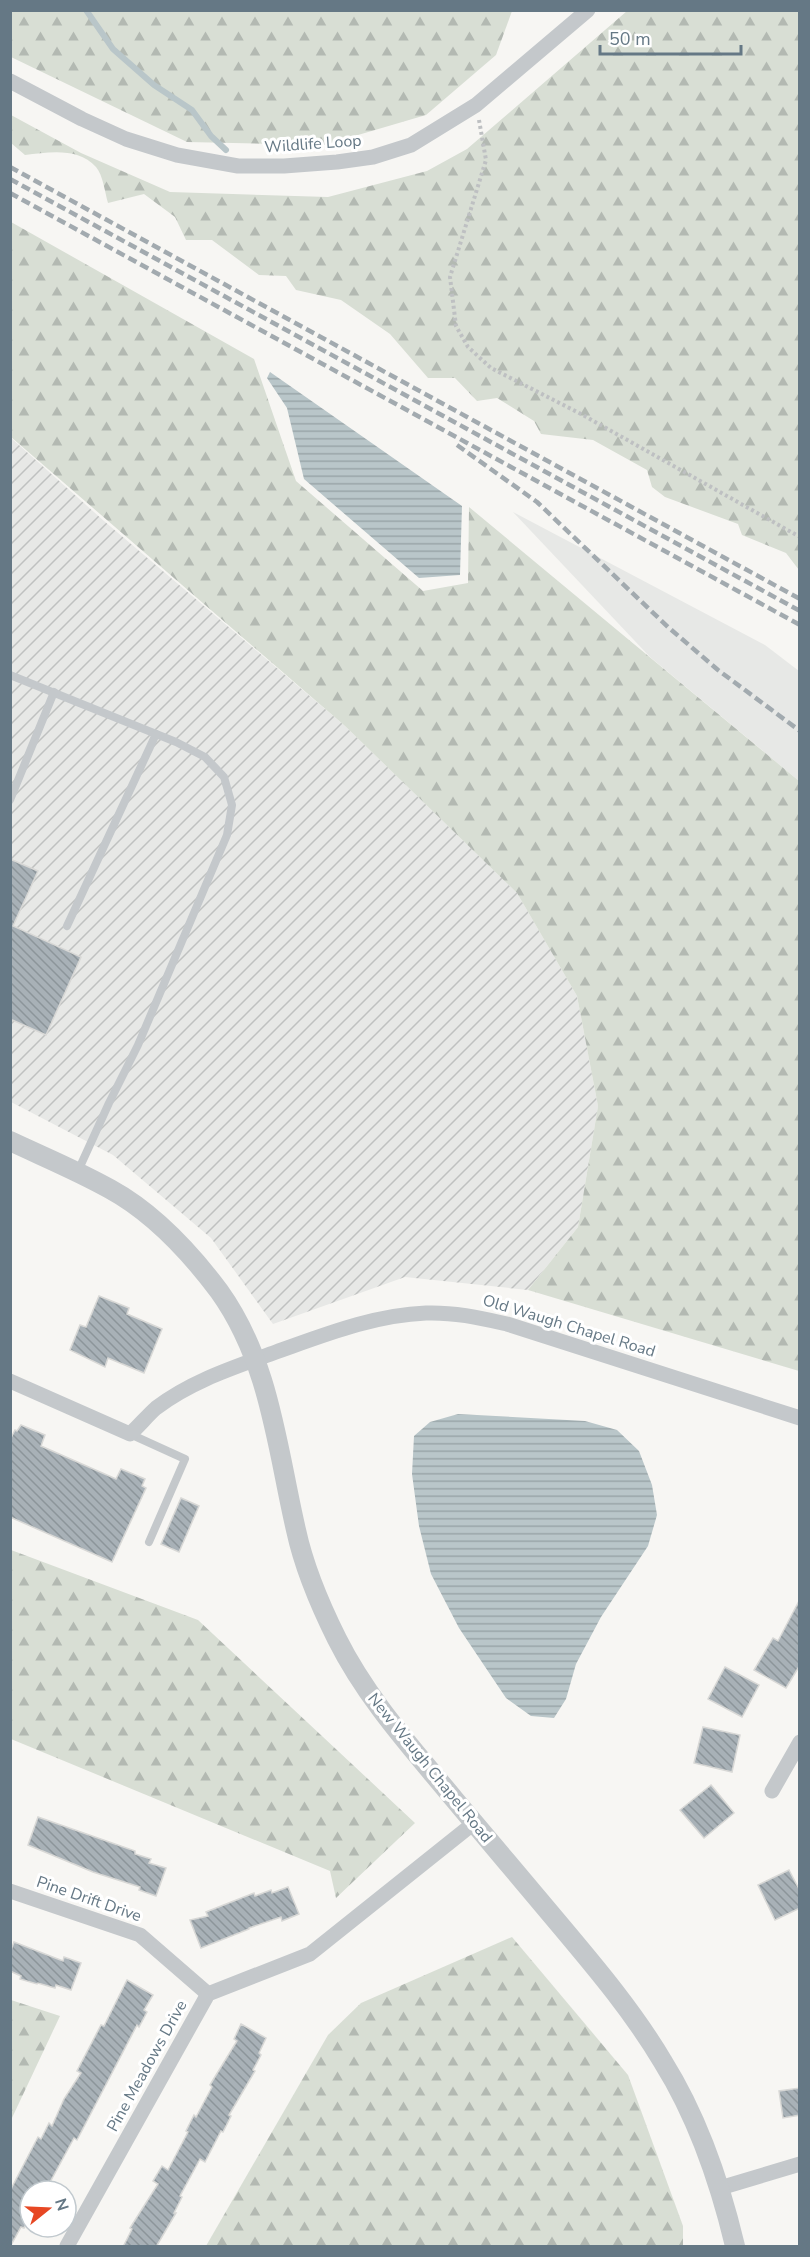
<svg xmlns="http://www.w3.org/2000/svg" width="810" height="2257" viewBox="0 0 810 2257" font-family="'Nunito Sans',sans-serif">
	<defs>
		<pattern id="industrial-furrows" width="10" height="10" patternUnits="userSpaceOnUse" patternTransform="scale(1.5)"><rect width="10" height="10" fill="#e7e8e6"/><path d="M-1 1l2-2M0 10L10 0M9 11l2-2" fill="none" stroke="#bfc1c0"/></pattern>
		<pattern id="forest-firs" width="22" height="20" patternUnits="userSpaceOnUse" patternTransform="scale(1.5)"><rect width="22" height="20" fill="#d8ded4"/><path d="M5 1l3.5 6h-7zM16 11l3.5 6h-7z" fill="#b3b9b2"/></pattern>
		<pattern id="water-rules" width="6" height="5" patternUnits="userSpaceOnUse" patternTransform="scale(1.5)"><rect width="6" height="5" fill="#b9c6c9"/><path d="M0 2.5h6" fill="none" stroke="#9aa6a9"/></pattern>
		<pattern id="building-back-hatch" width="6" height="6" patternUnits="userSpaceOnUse" patternTransform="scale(1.5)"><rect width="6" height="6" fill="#a8b1b7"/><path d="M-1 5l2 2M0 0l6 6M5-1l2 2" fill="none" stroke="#8c959a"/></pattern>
	</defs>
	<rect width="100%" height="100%" fill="#f7f6f3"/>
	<path fill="#e7e8e6" d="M513 512 765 645 799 671V781L650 657Z"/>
	<path fill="url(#industrial-furrows)" d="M10 437 104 521 345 726 517 893 577 996 598 1106 578 1227 528 1290 405 1277 273 1324 211 1238 113 1155 11 1102Z"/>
	<g fill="url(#forest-firs)">
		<path d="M10 11 11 10 512 11 496 55 426 115 324 145 187 142 11 57Z"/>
		<path d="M627 11H799V570L786 553 742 535 738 524 665 497 652 487 647 470 593 440 541 434 534 421 497 398 477 401 455 378H428L390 334 341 300 296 290 286 276 259 275 212 240H186L175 217 144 194 108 203C105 193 103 175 96 167 78 147 49 152 25 155L11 143V115L81 153 170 192 328 197 427 171 467 149Z"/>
		<path d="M11 222 254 359 296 481 423 591 468 583 469 507 799 781V1371L528 1290 578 1227 598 1106 577 996 517 893 345 726 11 437Z"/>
		<path d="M11 1550 198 1620 415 1823 336 1898 330 1871 11 1739Z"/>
		<path d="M512 1937 628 2075 683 2226V2246H206L328 2035 361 2003Z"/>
		<path d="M11 2000 60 2016 11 2120 10 2000Z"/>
	</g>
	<g fill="url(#water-rules)">
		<path d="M270 372 462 506 460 575 419 578 304 479 287 408 267 378Z"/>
		<path d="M458 1414 585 1421 617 1430 639 1451 652 1485 657 1515 648 1546 601 1617 576 1664 566 1699 554 1718 531 1716 506 1698 459 1628 431 1574 419 1526 412 1474 414 1436 430 1422Z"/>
	</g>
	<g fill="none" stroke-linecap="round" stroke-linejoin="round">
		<path stroke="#b9c6c9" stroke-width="6" d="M86 10 113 49 154 85 192 110 211 136 226 150"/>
	</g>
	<g fill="url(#building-back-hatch)" stroke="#d8d8d6" stroke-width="1.5">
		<path d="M10 859 38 871 13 926 81 957 46 1035 10 1019Z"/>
		<path d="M99 1296 129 1308 127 1314 162 1329 144 1373 108 1358 105 1367 70 1350 80 1325 86 1327Z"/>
		<path d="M21 1425 45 1435 41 1446 116 1479 121 1469 145 1479 142 1486 146 1488 112 1562 10 1517V1440L15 1430 17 1431Z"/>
		<path d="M181 1498 199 1506 179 1552 161 1544Z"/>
		<path d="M800 1599V1665L786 1688 754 1670 773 1638 778 1641Z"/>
		<path d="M725 1667 759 1685 742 1717 708 1699Z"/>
		<path d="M703 1727 740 1735 732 1772 694 1763Z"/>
		<path d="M711 1785 734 1813 704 1838 680 1810Z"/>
		<path d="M38 1817 135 1851V1854L151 1859 149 1863 166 1868 156 1896 139 1890 140 1887 93 1872 28 1845Z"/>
		<path d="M789 1870 800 1891V1908L775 1920 758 1885Z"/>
		<path d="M288 1887 299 1914 282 1921 281 1917 249 1928V1929L201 1948 190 1920 208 1916 206 1912 254 1893 255 1896 271 1890 272 1893Z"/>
		<path d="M14 1942 63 1961 64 1957 81 1963 71 1990 56 1985 55 1988 38 1983 37 1984 20 1979 21 1976 10 1971V1953Z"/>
		<path d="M127 1980 153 1995 144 2010 147 2012 139 2027 137 2025 77 2140 74 2138 49 2184 47 2182 43 2191H30V2218L24 2228 21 2227 10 2247V2191L38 2137 41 2139 49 2123 52 2126 64 2099 81 2073 77 2071 101 2025 104 2026Z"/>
		<path d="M241 2024 266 2038 259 2053 261 2055 253 2070 255 2071 229 2115 231 2116 223 2132 221 2131 205 2162 200 2159 180 2196 182 2197 174 2213H176L156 2247H123L132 2229 130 2228 158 2184 153 2181 162 2166 168 2170 188 2132 186 2131 194 2115 196 2117 212 2087 210 2085 213 2080 237 2041 234 2039Z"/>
		<path d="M800 2088V2115L783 2118 779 2091Z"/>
	</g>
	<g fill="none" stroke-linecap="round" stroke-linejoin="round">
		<path stroke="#bec0c2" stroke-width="4" stroke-dasharray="3 3" stroke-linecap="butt" d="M479 120 486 160 450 277 456 326 468 347 491 368 581 414 800 537"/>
		<g stroke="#c4c8cb" stroke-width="8">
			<path d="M10 675 176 742 205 757 224 777 232 805 227 835 138 1045 109 1103 78 1171"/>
			<path d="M10 800 54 692"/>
			<path d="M67 926 156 734"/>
			<path d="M130 1434 185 1459 149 1542"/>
		</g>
		<g stroke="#c4c8cb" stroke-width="15">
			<path d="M10 81 82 119 126 139 177 155 238 166H284L337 162 373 157 411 145 476 105 588 10"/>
			<path d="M10 1381 130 1434C139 1426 147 1416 156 1408 191 1381 235 1367 276 1352 324 1335 374 1315 426 1313 454 1312 480 1318 507 1324L800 1418"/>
			<path d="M772 1791 800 1742"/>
			<path d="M10 1891 140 1935 208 1994"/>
			<path d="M720 2188 800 2164"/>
			<path d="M67 2246 208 1994 310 1954 474 1823"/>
		</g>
		<path stroke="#c4c8cb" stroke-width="20" d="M10 1141C44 1157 78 1171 110 1189 154 1213 189 1251 219 1291 270 1362 277 1448 296 1530 304 1567 320 1605 337 1639 367 1699 412 1748 454 1799 489 1841 525 1883 560 1925 597 1969 634 2013 663 2062 698 2118 720 2183 735 2246"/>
		<g stroke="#a2aaaf" stroke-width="4.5" stroke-dasharray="9 4.5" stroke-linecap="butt">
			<path d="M10 167 800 599"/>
			<path d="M10 179 800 611"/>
			<path d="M10 193 800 625"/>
			<path d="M457 445 537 502 668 627 718 670 800 731"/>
		</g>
	</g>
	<g text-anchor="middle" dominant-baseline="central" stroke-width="6" stroke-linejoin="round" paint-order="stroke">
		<g font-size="16" fill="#657885" stroke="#fff">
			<text transform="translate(313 144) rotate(-4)">Wildlife Loop</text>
			<text transform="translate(569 1326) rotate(17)">Old Waugh Chapel Road</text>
			<text transform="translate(430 1768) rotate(51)">New Waugh Chapel Road</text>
			<text transform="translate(89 1899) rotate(19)">Pine Drift Drive</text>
			<text transform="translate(147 2066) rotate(-61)">Pine Meadows Drive</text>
		</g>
	</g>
	<rect width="810" height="2257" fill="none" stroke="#657885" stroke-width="24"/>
	<g transform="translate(48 2209) rotate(72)"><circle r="28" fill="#ffffff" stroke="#c1c9ce" stroke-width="1.5"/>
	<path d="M0-4.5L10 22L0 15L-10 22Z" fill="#e74723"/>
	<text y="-9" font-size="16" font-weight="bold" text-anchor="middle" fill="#657885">N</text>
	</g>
	<path d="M600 45v9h141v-9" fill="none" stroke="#657885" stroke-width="3"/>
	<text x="609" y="45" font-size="18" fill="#657885" stroke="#ffffff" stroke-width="4.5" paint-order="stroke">50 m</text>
</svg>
